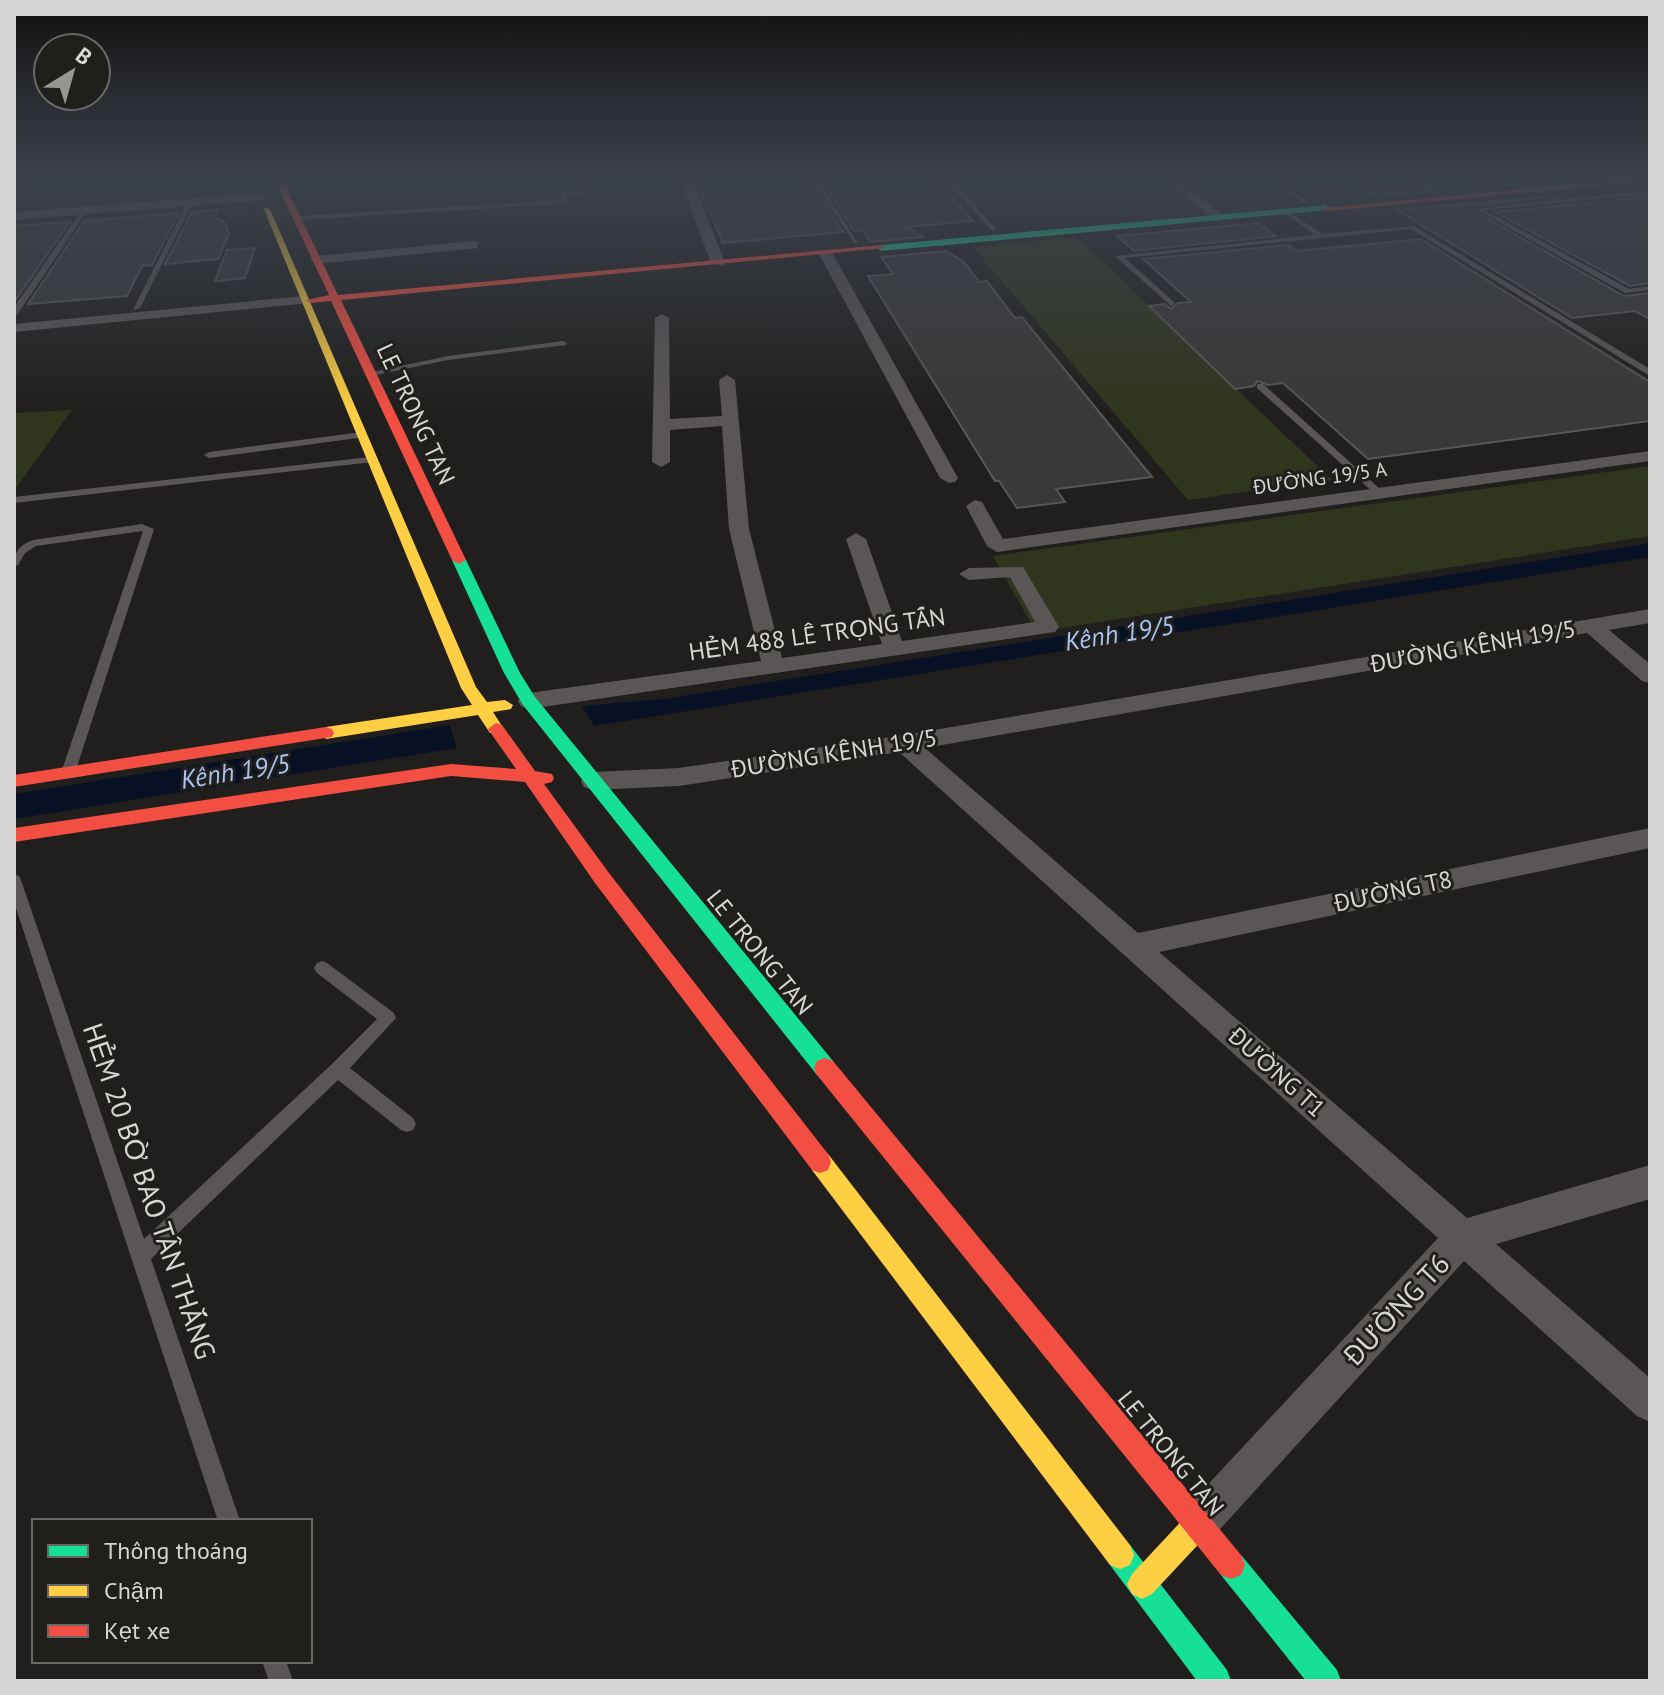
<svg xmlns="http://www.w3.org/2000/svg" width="1664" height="1695" viewBox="0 0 1664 1695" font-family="'PT Sans',sans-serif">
	<rect width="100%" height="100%" fill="#201f1d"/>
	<g fill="#30351e">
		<path d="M1077 237 1332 480 1188 500 973 247Z"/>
		<path d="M72 410 14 491V413Z"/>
		<path d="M1650 466V536L1036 632 993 556Z"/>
	</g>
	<g fill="#081124">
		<path d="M1650 543V557L594 726 582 706 663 699Z"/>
		<path d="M450 725 457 748 14 819V794Z"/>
	</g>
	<g fill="#3a3938" stroke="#585755" stroke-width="2">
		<path d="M694 176H807L843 232 723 243Z"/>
		<path d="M820 176H932L973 221 906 227 923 237 870 242 863 230 854 231Z"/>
		<path d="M1341 176H1395L1421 193 1376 197Z"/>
		<path d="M1412 176H1529L1538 183 1433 192Z"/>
		<path d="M1541 197 1543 198 1475 206 1472 210 1624 296 1650 293V319L1635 311 1572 318 1397 210Z"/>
		<path d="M1641 198 1650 201V283L1630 286 1495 212Z"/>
		<path d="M217 210 214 216 225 223 229 234 218 259 165 264 192 212Z"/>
		<path d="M179 213 152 265 142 266 127 296 28 304 84 221Z"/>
		<path d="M70 222 14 302V226Z"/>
		<path d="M1257 223 1276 236 1134 251 1117 236Z"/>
		<path d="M1421 239 1650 382V421L1368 459 1283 383 1268 385 1257 381 1254 386 1235 389 1149 306 1165 304 1171 309 1178 303 1191 302 1143 259 1288 245 1296 251Z"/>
		<path d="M255 248 245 278 215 281 227 250Z"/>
		<path d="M946 251 964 262 979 282 987 281 1015 318 1022 317 1152 477 1056 489 1065 502 1017 508 999 481H995L868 276 893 274 881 257Z"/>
	</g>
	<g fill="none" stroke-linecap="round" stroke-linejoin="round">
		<g fill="#5b5656" fill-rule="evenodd">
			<path d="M25 176H31L22 188 14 191V187L18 186Z"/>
			<path d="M810 176H816L858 243H854Z"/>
			<path d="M942 176H949L995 228V230H991Z"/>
			<path d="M1263 176H1271L1308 202 1303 203Z"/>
			<path d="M1398 176H1406L1430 191 1425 192Z"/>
			<path d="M1532 176H1540L1546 180 1541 181Z"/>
			<path d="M1536 187 1561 199 1642 191 1650 194V198L1641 195 1485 210 1629 289 1650 286V290L1625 293 1475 209 1553 200 1534 190Z"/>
			<path d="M585 190 587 193 567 196V202L562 204 297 220 294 218 297 216 561 200 562 194Z"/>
			<path d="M188 201 193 202 140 308 133 310Z"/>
			<path d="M82 210 87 211 17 315H14V307Z"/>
			<path d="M1286 210 1323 234 1414 226 1650 369V376L1411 229 1125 258 1174 302 1175 304 1171 306 1115 256 1315 235 1284 213Z"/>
			<path d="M563 341 567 343 566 345 448 360 371 376 367 373 448 356Z"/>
			<path d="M1257 384H1263L1381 490V494H1375L1257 388Z"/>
			<path d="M362 432 367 435 365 437 209 458 204 455 209 452Z"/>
			<path d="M370 457 373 458V462L14 503V497Z"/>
			<path d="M142 524 154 529 75 773 68 778 61 773 143 531 36 546 25 553 18 565 14 566C14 552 19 545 33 540Z"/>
			<path d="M14 874 19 876 21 880 144 1239 332 1064 377 1019 317 973 314 968 317 963 322 961 327 963 394 1013 396 1018 350 1068 413 1118 416 1124 413 1130 407 1132 401 1130 338 1080 151 1259 240 1521H218L14 902Z"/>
			<path d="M262 1661H286L293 1681H269Z"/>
		</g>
		<g fill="#5b5656" fill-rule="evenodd">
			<path d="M679 176H691L725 263 723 266 711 263Z"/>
			<path d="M1160 176H1173L1226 218 1216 221Z"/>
			<path d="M261 193 265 194V200L14 220V212Z"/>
			<path d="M473 241 478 242V248L317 264 310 260 317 256Z"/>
			<path d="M826 250 833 254 958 478 955 482 949 483 940 478 819 254Z"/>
			<path d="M304 296 309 297V303L14 332V324Z"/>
			<path d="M662 314 669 318 670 419 722 416 719 380 727 375 735 380 749 529 782 658 882 644 846 539 856 533 866 539 902 641 1035 622 1010 577 969 580 959 574 969 568 1023 567 1059 627 1055 632 529 709 521 706 518 701 521 696 529 693 761 661 729 529 722 426 670 430V462L661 467 652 462 655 318Z"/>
			<path d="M1650 451V461L997 552 987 546 966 506 975 500 982 502 1003 539Z"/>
			<path d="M1650 609V623L1609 630 1650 664V683L1642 681 1587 633 925 748 1138 933 1650 828V848L1159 952 1467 1218 1650 1165V1199L1496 1244 1650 1378V1422L1637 1416 1464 1261 1212 1538 1198 1544 1184 1538 1178 1524 1184 1510 1438 1238 899 752 679 786 593 790 584 787 581 781 584 775 593 772 679 768 904 735Z"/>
		</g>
		<g fill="#16e098" fill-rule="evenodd">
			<path d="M1326 205 1329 210 881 251 877 248 881 245Z"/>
			<path d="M459 556 466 560 520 673 535 697 833 1061 836 1068 833 1075 825 1078 817 1075 523 705 504 673 452 560Z"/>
			<path d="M1120 1541 1130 1545 1227 1670 1231 1681H1197L1110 1565 1106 1555 1110 1545Z"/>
			<path d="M1231 1551 1241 1555 1337 1670 1341 1681H1306L1221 1575 1217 1565 1221 1555Z"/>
		</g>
		<g fill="#ffcf43" fill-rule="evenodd">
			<path d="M263 207 270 209 476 687 487 702 505 700 513 705 511 709 493 712 504 729 502 733H490L478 715 326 739 318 733 326 727 472 705 461 688Z"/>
			<path d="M820 1151 828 1154 1130 1545 1134 1555 1130 1565 1120 1569 1110 1565 812 1170 809 1162 812 1154Z"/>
			<path d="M1198 1510 1208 1514 1212 1524 1208 1534 1152 1594 1142 1599 1132 1594 1127 1584 1132 1574 1188 1514Z"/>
		</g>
		<g fill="#f24e42" fill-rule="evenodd">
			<path d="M273 176H281L338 295 881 245 885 248 341 300 466 560 459 564 452 560 331 301 311 303 306 300 329 295Z"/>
			<path d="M1650 177V181L1326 211 1322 208Z"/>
			<path d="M496 723 502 725 535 771 552 774 554 778 552 782 544 784 609 873 828 1154 831 1162 828 1170 820 1173 812 1170 595 883 525 782 451 776 14 842V828L451 764 516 769 488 729Z"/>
			<path d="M326 727 332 729 334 733 332 737 14 787V775Z"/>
			<path d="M825 1058 833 1061 1241 1555 1245 1565 1241 1575 1231 1579 1221 1575 817 1075 814 1068 817 1061Z"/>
		</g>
	</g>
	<linearGradient id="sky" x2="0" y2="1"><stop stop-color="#121110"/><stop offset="0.43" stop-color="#3c424c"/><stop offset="1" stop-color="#3c424c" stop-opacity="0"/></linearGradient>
	<rect width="1664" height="414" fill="url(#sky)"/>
	<g text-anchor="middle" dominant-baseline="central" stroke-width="6" stroke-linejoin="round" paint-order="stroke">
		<g font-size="20" fill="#d7d6d4" stroke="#211f1c">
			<text transform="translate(1320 478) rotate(-8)">ĐƯỜNG 19/5 A</text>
		</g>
		<g font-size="24" fill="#d7d6d4" stroke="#211f1c">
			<text transform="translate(416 414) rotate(65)">LE TRONG TAN</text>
			<text transform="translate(817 634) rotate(-8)">HẺM 488 LÊ TRỌNG TẤN</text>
			<text transform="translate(1473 646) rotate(-10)">ĐƯỜNG KÊNH 19/5</text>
			<text transform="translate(834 753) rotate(-9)">ĐƯỜNG KÊNH 19/5</text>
			<text transform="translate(1393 891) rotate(-12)">ĐƯỜNG T8</text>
			<text transform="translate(760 952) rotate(51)">LE TRONG TAN</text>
			<text transform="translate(1277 1072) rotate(42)">ĐƯỜNG T1</text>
			<text transform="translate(1171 1453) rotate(51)">LE TRONG TAN</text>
		</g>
		<g font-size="26" font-style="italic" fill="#a8c4f5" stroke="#211f1c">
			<text transform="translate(1119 633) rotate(-9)">Kênh 19/5</text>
			<text transform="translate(235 771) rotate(-9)">Kênh 19/5</text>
		</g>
		<g font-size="28" fill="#d7d6d4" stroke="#211f1c">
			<text transform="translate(150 1191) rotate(71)">HẺM 20 BỜ BAO TÂN THẮNG</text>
			<text transform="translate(1396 1309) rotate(-47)">ĐƯỜNG T6</text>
		</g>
	</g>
	<rect width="1664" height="1695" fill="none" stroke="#d7d6d4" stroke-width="32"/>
	<rect x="32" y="1519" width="280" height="144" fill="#211f1c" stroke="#6a6866" stroke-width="2"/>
	<rect x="48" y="1545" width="40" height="12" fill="#16e098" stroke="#6a6866" stroke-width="2"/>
	<text x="104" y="1559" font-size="24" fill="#d7d6d4">Thông thoáng</text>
	<rect x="48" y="1585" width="40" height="12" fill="#ffcf43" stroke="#6a6866" stroke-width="2"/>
	<text x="104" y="1599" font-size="24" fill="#d7d6d4">Chậm</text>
	<rect x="48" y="1625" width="40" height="12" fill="#f24e42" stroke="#6a6866" stroke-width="2"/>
	<text x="104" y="1639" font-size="24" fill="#d7d6d4">Kẹt xe</text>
	<g transform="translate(72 72) rotate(37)"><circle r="38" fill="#211f1c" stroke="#6a6866" stroke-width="2"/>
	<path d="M0-6L14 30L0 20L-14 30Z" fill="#979694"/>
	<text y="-12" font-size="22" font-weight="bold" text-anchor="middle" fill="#d7d6d4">B</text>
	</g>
</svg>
